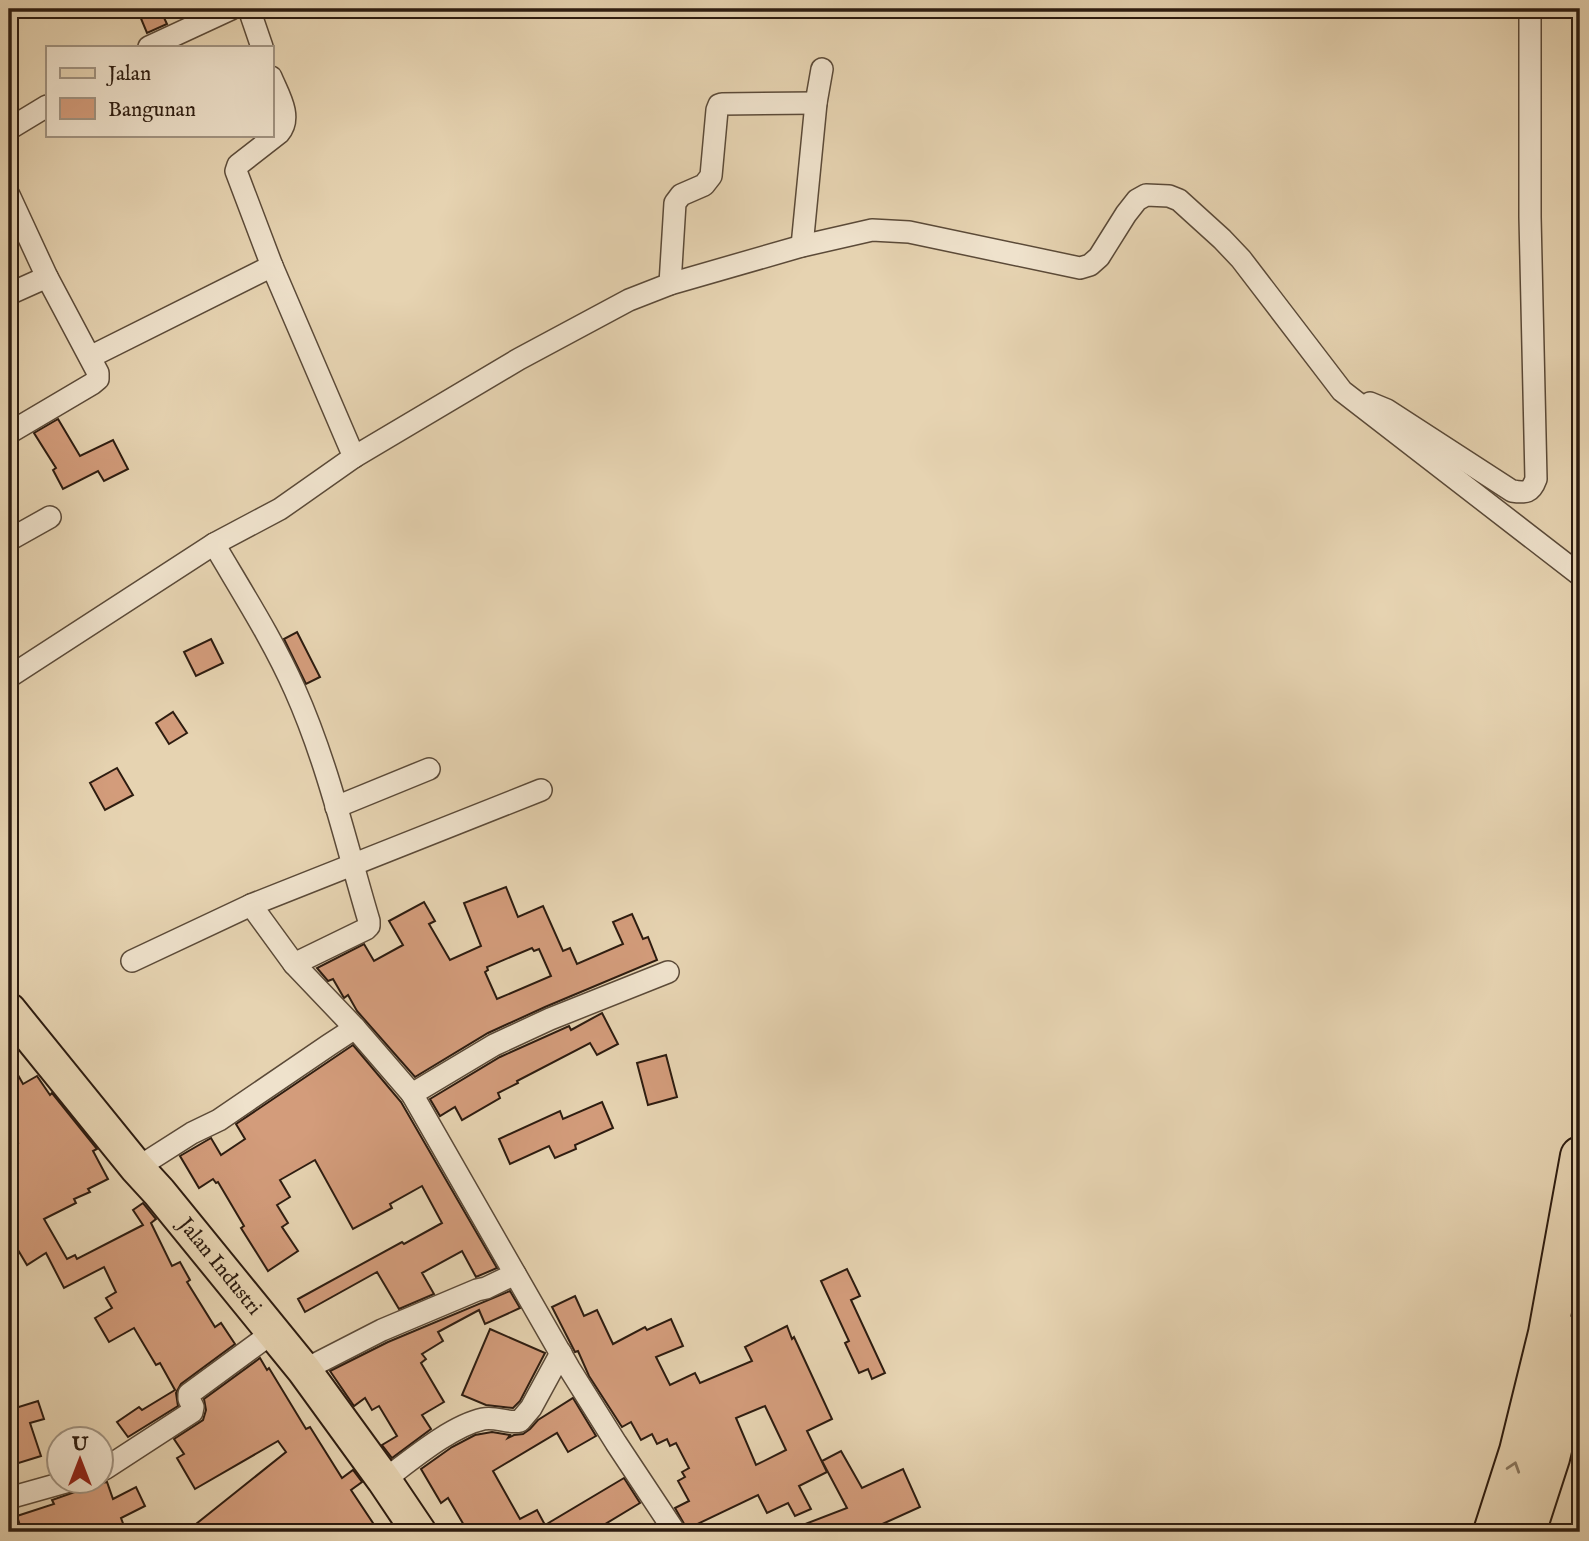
<svg xmlns="http://www.w3.org/2000/svg" width="1589" height="1541" viewBox="0 0 1589 1541" font-family="'IM FELL English',serif">
	<rect width="100%" height="100%" fill="#e6d3b1"/>
	<filter id="stains"><feTurbulence type="fractalNoise" baseFrequency=".00286" numOctaves="4"/><feColorMatrix values="0 0 0 0 .2 0 0 0 0 .09 0 0 0 0 .02 0 0 0 .5 -.17"/></filter>
	<radialGradient id="worn" r=".72"><stop offset=".6" stop-color="#630" stop-opacity="0"/><stop offset="1" stop-color="#630" stop-opacity=".3"/></radialGradient>
	<g fill="#d39c7b" stroke="#2d1c10" stroke-width="2" fill-rule="evenodd">
		<path d="M137 9H160L167 24 147 33Z"/>
		<path d="M58 419 80 456 113 440 128 469 104 481 98 471 63 489 53 470 56 468 34 433Z"/>
		<path d="M297 632 320 677 306 684 284 639Z"/>
		<path d="M211 639 223 663 196 676 184 652Z"/>
		<path d="M173 712 187 733 169 744 156 723Z"/>
		<path d="M117 768 133 795 105 810 90 783Z"/>
		<path d="M506 887 518 917 543 906 563 951 570 948 577 964 623 944 613 922 632 914 643 939 648 937 657 960 545 1007 488 1033 415 1077 357 1011 348 995 344 998 333 979 328 981 317 968 364 944 374 961 403 945 389 921 424 902 435 921 429 924 450 960 481 946 464 903ZM532 948 534 951 539 949 551 976 497 999 485 972 488 970 487 967Z"/>
		<path d="M602 1013 618 1044 597 1055 590 1043 517 1081 518 1083 498 1093 500 1098 462 1120 455 1107 440 1116 430 1099 500 1057 569 1026 571 1030Z"/>
		<path d="M353 1045 401 1102 497 1268 476 1277 462 1251 422 1273 434 1294 399 1309 377 1272 305 1312 298 1299 402 1242 404 1244 442 1223 422 1186 390 1204 392 1208 353 1229 315 1160 280 1180 290 1197 277 1205 288 1223 282 1227 298 1251 268 1271 241 1228 244 1226 218 1182 216 1183 213 1179 199 1188 180 1156 211 1138 221 1155 245 1139 236 1124Z"/>
		<path d="M666 1055 677 1097 648 1105 637 1063Z"/>
		<path d="M9 1059 23 1084 37 1076 50 1095 52 1093 97 1149 93 1151 108 1179 88 1189 90 1192 74 1199 76 1203 44 1219 67 1259 75 1255 77 1259 143 1225 133 1210 143 1203 156 1219 151 1223 172 1266 180 1262 190 1280 187 1282 215 1327 221 1323 235 1344 181 1384 176 1393 178 1406 128 1437 117 1422 139 1407 142 1410 175 1390 160 1363 156 1365 134 1328 109 1342 95 1318 112 1308 106 1298 116 1292 104 1267 64 1288 46 1253 27 1265 9 1235V1149L18 1143 9 1130Z"/>
		<path d="M602 1102 613 1128 575 1145 576 1149 555 1158 549 1146 510 1164 499 1139 560 1111 563 1119Z"/>
		<path d="M847 1269 860 1296 851 1300 885 1373 872 1379 868 1369 859 1373 845 1343 849 1341 821 1281Z"/>
		<path d="M510 1291 520 1308 485 1324 479 1310 438 1332 443 1341 422 1354 426 1359 421 1363 444 1402 422 1415 431 1429 392 1458 382 1445 397 1436 379 1406 372 1410 365 1398 354 1406 330 1371 388 1342Z"/>
		<path d="M575 1296 584 1316 597 1310 613 1344 645 1327 647 1330 671 1319 683 1346 656 1357 670 1385 695 1373 700 1383 752 1361 745 1347 787 1326 792 1339 794 1337 832 1419 807 1431 827 1472 799 1486 811 1509 795 1516 788 1503 767 1513 758 1495 687 1529 675 1508 689 1501 678 1481 685 1477 682 1472 689 1468 676 1443 670 1446 667 1439 657 1444 652 1434 641 1440 631 1422 622 1427 589 1376 578 1351 575 1352 552 1307ZM765 1406 786 1450 756 1465 736 1418Z"/>
		<path d="M490 1329 545 1353 520 1401 513 1408 486 1405 462 1395Z"/>
		<path d="M260 1358 267 1370 269 1368 306 1429 310 1427 342 1478 353 1470 362 1482 351 1490 379 1532H186L286 1452 278 1441 195 1489 177 1458 184 1454 174 1439 203 1420 206 1410 204 1399Z"/>
		<path d="M573 1398 596 1436 568 1452 557 1433 493 1471 520 1519 537 1510 545 1525 624 1478 640 1503 592 1532H468L448 1498 441 1503 421 1469 452 1447 475 1435 492 1432 510 1435 508 1438 514 1435 523 1434 530 1429 538 1420Z"/>
		<path d="M38 1401 44 1419 30 1423 41 1456 9 1466V1410Z"/>
		<path d="M841 1451 862 1488 903 1469 920 1507 878 1526 882 1532H787V1531L847 1508 822 1461Z"/>
		<path d="M96 1481 102 1483 107 1482 113 1499 136 1487 145 1506 121 1518 124 1526 108 1532H22L17 1516 54 1504 52 1500 75 1492 79 1482Z"/>
	</g>
	<g fill="none" stroke-linecap="round" stroke-linejoin="round">
		<defs>
			<g id="street">
				<path d="M249 9 262 47"/>
				<path d="M149 47 231 9"/>
				<path d="M271 77C278 94 293 117 279 133L238 165 236 171 272 266 354 457"/>
				<path d="M9 129 47 106"/>
				<path d="M9 195 47 277 98 373V379L92 384 9 433"/>
				<path d="M802 246 816 103 822 69"/>
				<path d="M670 284 675 203 681 195 704 185 711 176 717 110 719 105 722 104 816 103"/>
				<path d="M9 294 47 277"/>
				<path d="M90 357 272 266"/>
				<path d="M1370 403 1387 410 1512 491C1526 493 1531 493 1536 479L1530 217V9"/>
				<path d="M9 540 50 517"/>
				<path d="M214 544C242 592 273 640 295 690 328 764 346 844 369 921V926L366 929 294 964"/>
				<path d="M9 677 214 544 280 509 354 457 519 359 629 300 670 284 802 246 872 230 909 232 1080 268 1090 265 1099 257 1126 214 1137 200 1146 195 1169 196 1179 200 1222 239 1241 259 1342 391 1580 575"/>
				<path d="M336 807 429 769"/>
				<path d="M251 905 294 964 355 1028 412 1094 569 1368 616 1443 675 1532"/>
				<path d="M132 961 251 905 541 790"/>
				<path d="M412 1094 494 1045 550 1019 668 972"/>
				<path d="M137 1168 192 1133 219 1120 329 1045 355 1028"/>
				<path d="M304 1370 382 1330 477 1290 486 1288 515 1274"/>
				<path d="M102 1470 106 1468 192 1412 193 1407 189 1399V1394L272 1333"/>
				<path d="M384 1480C411 1460 451 1426 483 1419 496 1416 508 1424 520 1421L531 1408 561 1353"/>
				<path d="M9 1498 66 1482"/>
			</g>
			<g id="primary">
				<path id="s1" d="M9 1010 137 1168 159 1192 304 1370 384 1480 419 1532"/>
			</g>
			<g id="highway">
				<path d="M1493 1532 1519 1451 1548 1333 1580 1156"/>
				<path d="M1526 1532 1550 1458 1580 1333"/>
			</g>
		</defs>
		<use href="#street" stroke="#5b4a38" stroke-width="24"/>
		<use href="#primary" stroke="#2d1c10" stroke-width="37"/>
		<use href="#highway" stroke="#2d1c10" stroke-width="42"/>
		<use href="#street" stroke="#efe2cc" stroke-width="21"/>
		<use href="#primary" stroke="#e6d3b1" stroke-width="33"/>
		<use href="#highway" stroke="#e6d3b1" stroke-width="38"/>
	</g>
	<defs><path id="oneway-chevron" d="M-2-3.5L2.5 0L-2 3.5" fill="none" stroke-width="1.6" stroke-linecap="round" stroke-linejoin="round" transform="scale(1.75)"/></defs>
	<use stroke="#8a7860" href="#oneway-chevron" transform="translate(1514 1467) rotate(-72)"/>
	<g text-anchor="middle" dominant-baseline="central" stroke-width="6" stroke-linejoin="round" paint-order="stroke">
		<g font-size="21" fill="#2d1c10" stroke="#efe2cc">
			<text stroke="none"><textPath href="#s1" startOffset="332">Jalan Industri</textPath></text>
		</g>
	</g>
	<rect width="1589" height="1541" fill="none" stroke="#e6d3b1" stroke-width="35"/>
	<rect x="10" y="10" width="1568" height="1520" fill="none" stroke="#2d1c10" stroke-width="3.5"/>
	<rect x="18" y="18" width="1554" height="1506" fill="none" stroke="#2d1c10" stroke-width="2"/>
	<rect x="46" y="46" width="228" height="91" fill="#efe2cc" stroke="#a19381" stroke-width="2"/>
	<rect x="60" y="68" width="35" height="10" fill="#e6d3b1" stroke="#a19381" stroke-width="2"/>
	<text x="108" y="80" font-size="21" fill="#2d1c10">Jalan</text>
	<rect x="60" y="98" width="35" height="21" fill="#d39c7b" stroke="#a19381" stroke-width="2"/>
	<text x="108" y="116" font-size="21" fill="#2d1c10">Bangunan</text>
	<g transform="translate(80 1460)"><circle r="33" fill="#efe2cc" stroke="#a19381" stroke-width="2"/>
	<path d="M0-5L12 26L0 18L-12 26Z" fill="#8f2418"/>
	<text y="-10" font-size="19" font-weight="bold" text-anchor="middle" fill="#2d1c10">U</text>
	</g>
	<rect width="100%" height="100%" filter="url(#stains)"/>
	<rect width="100%" height="100%" fill="url(#worn)"/>
</svg>
